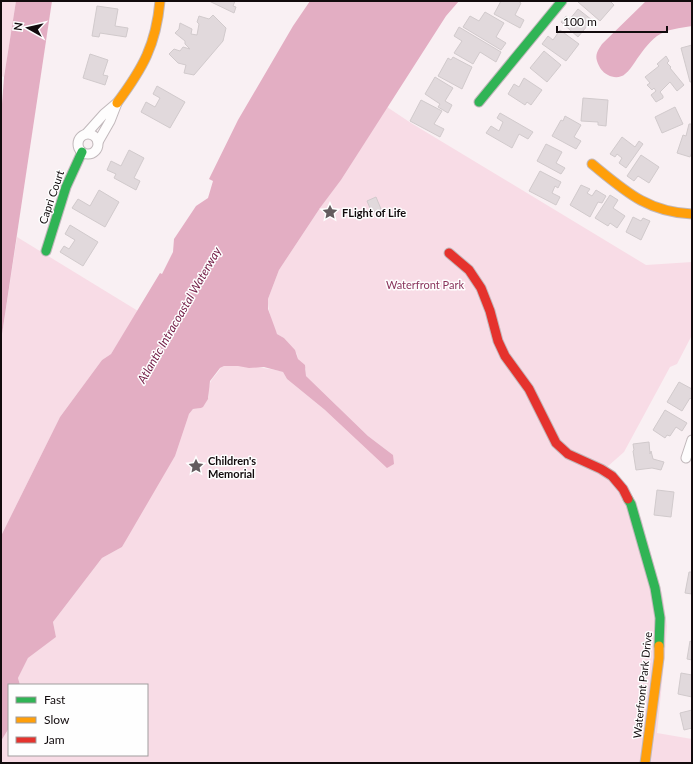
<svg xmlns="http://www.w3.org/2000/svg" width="693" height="764" viewBox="0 0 693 764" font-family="Lato,sans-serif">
	<rect width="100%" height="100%" fill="#f9f0f3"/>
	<g fill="#f8dce6">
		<path d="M1 1H16L4 77 1 76Z"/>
		<path d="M387 107 411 123 646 265 692 262V335L677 364 670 367 624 452 607 467 641 518 663 597 667 626 665 654 657 733 692 739V763H1V741L9 728V755H147V685H20L18 678 28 658 56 637 53 622 102 558 122 547 189 414 193 409 201 408 209 397C207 385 211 380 218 372 220 369 221 367 224 366 232 363 274 369 283 372L287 379 325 410 393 455 368 436 306 376V369L298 359 297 354 284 338 277 334C273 326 267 308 268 299L279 270 320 208 341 180Z"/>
		<path d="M17 237 138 311 111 354 102 360 60 417 1 536V341Z"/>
	</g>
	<g fill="#e3aec3">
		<path d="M16 1H52L1 341V117L4 77Z"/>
		<path d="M310 1H459L446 16 341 180 320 208 279 270 268 299V309L276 331 277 334 284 338 295 350 298 359 305 365 306 376 368 436 393 455 394 464 387 468 325 410 287 379 283 372 264 367 249 368 238 366H224L220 368 210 381 208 399 203 407 201 408 193 409 189 414 175 456 122 547 102 558 53 622 56 637 28 658 18 678 20 685H9V728L1 741V536L60 417 102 360 111 354 160 273 162 274 173 252 174 239 196 206 208 198 213 181 209 179 238 120 293 26Z"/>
		<path d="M646 1H692V26C680 28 667 29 657 36 648 43 641 53 635 62 632 66 629 71 625 74 621 78 613 78 608 75 602 72 599 67 597 61 595 54 598 50 602 44Z"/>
	</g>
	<g fill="#e1d9dc" stroke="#d1cacc">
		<path d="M209 1H235L233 6 236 7 234 13Z"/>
		<path d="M501 1H518L521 3 515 15 524 20 520 28 494 14Z"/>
		<path d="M579 1H610L614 5 600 21 578 2Z"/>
		<path d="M97 6 118 9 115 26 128 28 126 37 100 33 99 37 92 36Z"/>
		<path d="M578 9 592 20 578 37 561 22 566 16 570 19Z"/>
		<path d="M485 12 504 23 496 37 506 43 501 50 463 27 470 16 479 21Z"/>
		<path d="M213 15 226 28 223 41 194 75 184 73 186 65 178 63 169 54 174 49 180 51 183 47 190 49 185 44V41L175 33 179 29 180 23 192 29 191 34 197 35 199 24 197 22 199 16 209 19Z"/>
		<path d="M459 27 501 52 496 62 480 52 473 64 454 53 462 41 454 36Z"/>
		<path d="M560 30 579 44 566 61 542 44 548 36 553 40Z"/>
		<path d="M692 45V82H690L681 48Z"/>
		<path d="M544 51 561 65 547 82 530 68Z"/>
		<path d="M90 54 108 60 103 75 108 76 105 85 83 78Z"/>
		<path d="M666 56 669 61 667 63 671 67 670 68 684 85 677 91 670 82 660 92 663 96V98L656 102 651 95 656 91 654 88 652 90 647 85 650 83 645 77 659 66 657 64Z"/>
		<path d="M453 57 472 67 462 89 438 76 448 58 451 60Z"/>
		<path d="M435 77 453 88 445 101 452 105 448 113 438 107 440 104 425 94Z"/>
		<path d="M524 78 542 90 531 105 527 102 525 105 508 94 514 84 519 87Z"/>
		<path d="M157 86 185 102 170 128 141 112 146 102 155 107 160 98 153 94Z"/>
		<path d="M583 98 608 100 606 126 598 125V122L581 121Z"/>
		<path d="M421 100 442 111 434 124 444 129 440 137 410 121Z"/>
		<path d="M675 107 683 124 662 133 655 117Z"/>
		<path d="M500 113 533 132 528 139 519 134 512 148 486 133 491 126 499 131 503 122 497 118Z"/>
		<path d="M565 116 581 125 574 137 581 141 576 149 552 136 561 120 563 121Z"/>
		<path d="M689 124H692V152L690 157 677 153 683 135 686 136Z"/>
		<path d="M622 137 635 147 639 141 643 144 626 168 619 163 622 158 617 154 615 157 610 154Z"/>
		<path d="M546 144 562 152 556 163 565 168 561 174 537 161Z"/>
		<path d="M129 150 144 158 134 178 140 181 136 190 114 178 116 174 107 170 111 161 121 166Z"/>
		<path d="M641 155 659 167 649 183 638 176 634 181 627 176Z"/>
		<path d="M540 171 561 182 558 188 555 186 552 193 560 197 556 205 529 191Z"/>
		<path d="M581 185 590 189 587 193 592 196 596 190 606 196 602 203 598 202 590 217 570 205Z"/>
		<path d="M99 190 119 202 105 227 72 208 78 199 90 206Z"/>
		<path d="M610 195 618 200 613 208 625 216 617 228 610 223 608 226 595 218Z"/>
		<path d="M376 197 381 209 372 213 367 201Z"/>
		<path d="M633 217 641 221 643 218 650 221 641 240 626 232Z"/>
		<path d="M70 225 98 242 83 266 60 252 64 246 69 249 75 240 65 234Z"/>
		<path d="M679 382 692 389V400L690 398 682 411 667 402Z"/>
		<path d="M665 410 687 423 682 431 676 427 670 436 667 435 665 438 653 430Z"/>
		<path d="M649 442 650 454 651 451 653 459 664 462 661 470 652 468 636 470 633 451 634 450 633 444Z"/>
		<path d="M657 490 674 492 671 517 654 515Z"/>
		<path d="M689 572H692V594L685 593Z"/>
		<path d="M690 641 692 642V660L687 659Z"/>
		<path d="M681 673 692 675V697L678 694Z"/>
		<path d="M692 710V728L684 730 680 713Z"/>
	</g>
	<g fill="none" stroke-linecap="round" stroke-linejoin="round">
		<defs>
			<g id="street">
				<path d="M87 133 104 114 117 103 110 121 98 142"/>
				<circle cx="88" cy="144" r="10"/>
				<path d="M686 458 692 440"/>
			</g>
			<g id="fast">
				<path d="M479 102 562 1"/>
				<path d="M46 251 66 187 82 152"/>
				<path d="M628 499 631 504 655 588 660 618 659 646"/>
			</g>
			<g id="slow">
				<path d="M117 103C143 68 156 45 160 1"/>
				<path d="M592 164C625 191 647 212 692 214"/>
				<path d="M645 763 659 658V646"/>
			</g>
			<path id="jam" d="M449 253 469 270 481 288 490 311 498 341 505 356 529 389 556 443 568 454 601 469 612 476 623 489 628 499"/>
		</defs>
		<use href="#street" stroke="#c1b8bb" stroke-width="11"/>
		<use href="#fast" stroke="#c1b8bb" stroke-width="11"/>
		<use href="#slow" stroke="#c1b8bb" stroke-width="11"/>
		<use href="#jam" stroke="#c1b8bb" stroke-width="11"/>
		<use href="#street" stroke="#fefdfd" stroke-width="9"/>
		<use href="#fast" stroke="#30b455" stroke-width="9"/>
		<use href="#slow" stroke="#ff9f0a" stroke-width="9"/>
		<use href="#jam" stroke="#e5322d" stroke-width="9"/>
	</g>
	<defs>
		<symbol id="sight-bare" viewBox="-9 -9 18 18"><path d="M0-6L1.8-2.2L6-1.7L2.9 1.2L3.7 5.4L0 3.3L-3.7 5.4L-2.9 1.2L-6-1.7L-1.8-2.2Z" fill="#635b5e" stroke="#fefefe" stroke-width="2.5" paint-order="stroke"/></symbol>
	</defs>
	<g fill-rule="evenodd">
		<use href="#sight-bare" x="319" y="201" width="22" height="22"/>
		<use href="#sight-bare" x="185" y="455" width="22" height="22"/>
	</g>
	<g text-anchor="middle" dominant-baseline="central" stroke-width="3" stroke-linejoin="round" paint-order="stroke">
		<g font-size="11" fill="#120b0d" stroke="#fefefe">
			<text transform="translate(51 197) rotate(-71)">Capri Court</text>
			<text transform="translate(642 685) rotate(-84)">Waterfront Park Drive</text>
		</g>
		<g font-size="11" font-weight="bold" fill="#120b0d" stroke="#fefefe" text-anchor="start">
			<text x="342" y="212">FLight of Life</text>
			<text x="208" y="460">Children's<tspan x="208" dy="13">Memorial</tspan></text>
		</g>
		<g font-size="11" fill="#89335b" stroke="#fefefe">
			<text x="425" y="284">Waterfront Park</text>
		</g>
		<g font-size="12" font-style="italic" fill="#752049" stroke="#fefefe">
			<text transform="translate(179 315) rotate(-60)">Atlantic Intracoastal Waterway</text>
		</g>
	</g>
	<rect width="693" height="764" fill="none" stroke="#120b0d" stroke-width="4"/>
	<rect x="8" y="684" width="140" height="72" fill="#fefefe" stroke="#a09d9e"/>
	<rect x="16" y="697" width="20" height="6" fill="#30b455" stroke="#a09d9e"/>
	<text x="44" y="704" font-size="12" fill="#120b0d">Fast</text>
	<rect x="16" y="717" width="20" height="6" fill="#ff9f0a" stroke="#a09d9e"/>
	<text x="44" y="724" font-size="12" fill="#120b0d">Slow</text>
	<rect x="16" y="737" width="20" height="6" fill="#e5322d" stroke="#a09d9e"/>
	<text x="44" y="744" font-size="12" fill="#120b0d">Jam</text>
	<g transform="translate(28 28) rotate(278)" stroke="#fefefe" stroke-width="3" paint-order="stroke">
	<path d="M0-3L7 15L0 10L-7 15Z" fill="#120b0d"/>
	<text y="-6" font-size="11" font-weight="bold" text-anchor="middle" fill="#120b0d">N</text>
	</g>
	<path d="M557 26v6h110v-6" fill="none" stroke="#120b0d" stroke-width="2"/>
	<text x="563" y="26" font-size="12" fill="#120b0d" stroke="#fefefe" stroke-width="3" paint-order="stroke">100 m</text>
</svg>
